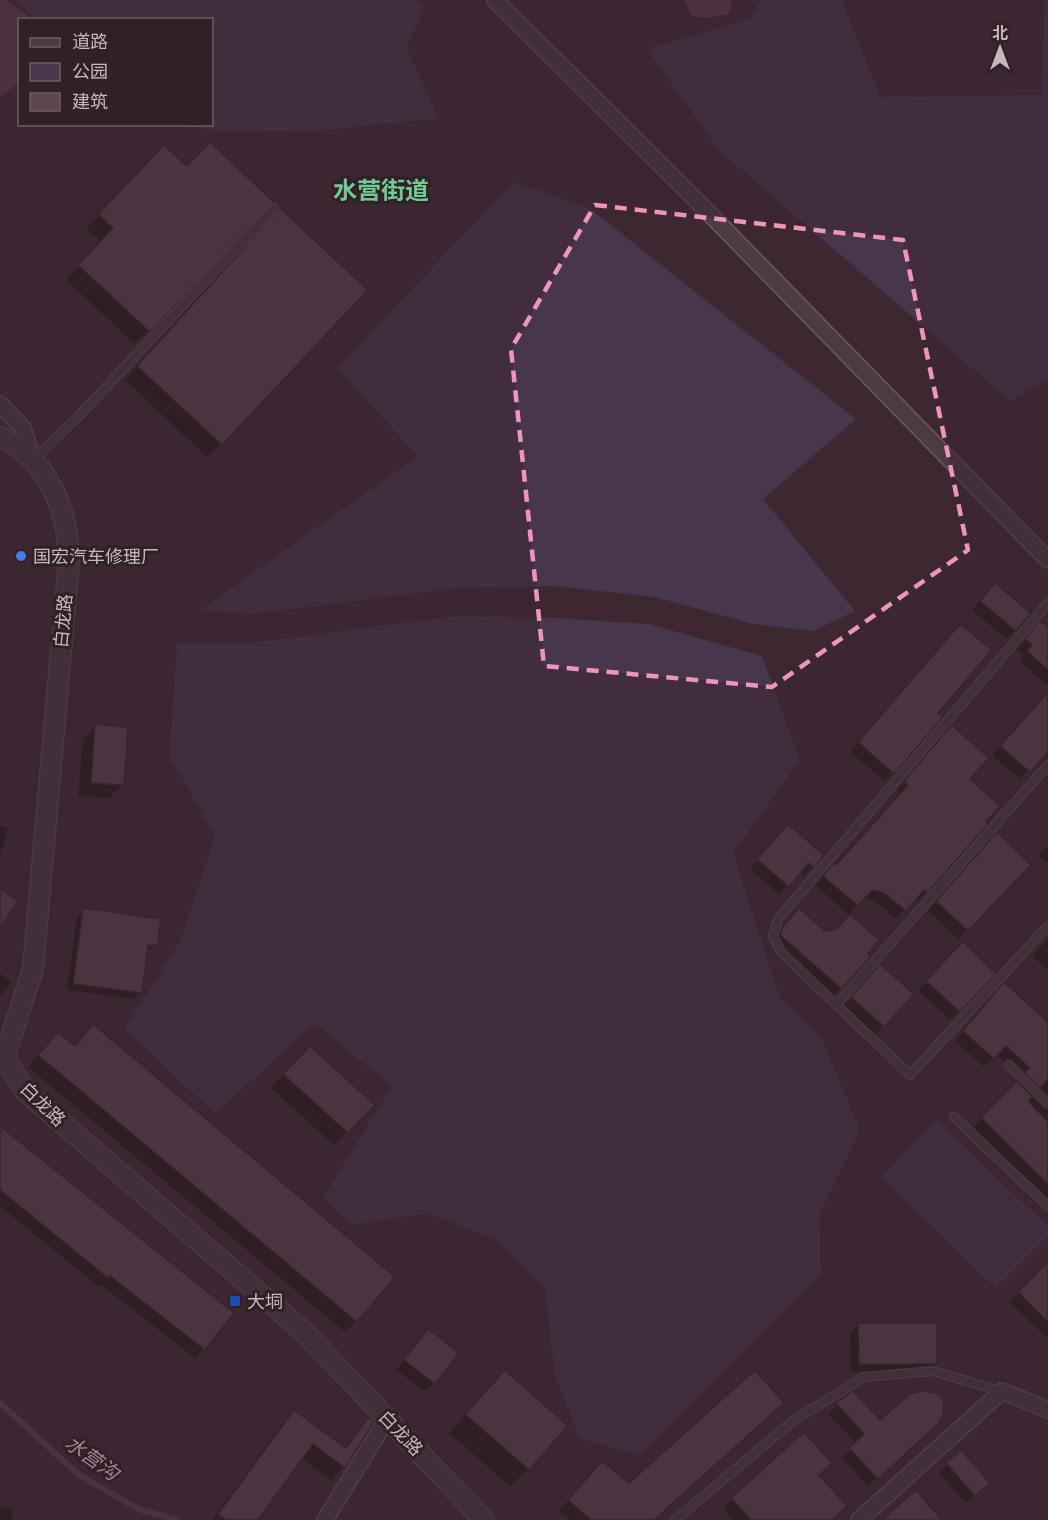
<svg xmlns="http://www.w3.org/2000/svg" width="1048" height="1520" viewBox="0 0 1048 1520" font-family="Roboto,'Noto Sans SC',sans-serif">
	<rect width="100%" height="100%" fill="#3d2731"/>
	<g fill="#48364c">
		<path d="M14 0H416L425 8 406 47 439 118 318 131 230 132 175 125 212 124V20L35 19Z"/>
		<path d="M761 0H842L880 97 1042 95 1044 0H1048V380L1010 401 720 151 647 49 750 19Z"/>
		<path d="M514 182 589 208 856 419 763 499 855 611 813 631 753 624 655 597 554 586 458 588 252 614 199 611 418 456 337 368Z"/>
		<path d="M456 616 555 618 649 624 762 656 800 760 733 853 780 998 821 1037 860 1130 820 1213 821 1275 640 1455 579 1438 554 1372 545 1288 495 1239 426 1213 352 1225 323 1198 392 1086 314 1023 215 1114 125 1028 180 942 215 836 169 755 177 643H251Z"/>
		<path d="M937 1120 1048 1227V1236L996 1288 881 1177Z"/>
	</g>
	<g fill="#643e50">
		<path d="M0 0H6L32 19 20 20 19 83 0 96Z"/>
		<path d="M685 0H732L729 14 707 18 691 16Z"/>
	</g>
	<g fill="#0007">
		<path d="M151 160 186 168 272 202 135 344 66 280 101 242 86 229Z"/>
		<path d="M267 223 366 290 207 457 125 380Z"/>
		<path d="M987 593 1029 614 1006 639 972 610Z"/>
		<path d="M1048 628V686L1019 660 1024 655 1017 649 1032 632Z"/>
		<path d="M951 634 936 713 885 781 850 752Z"/>
		<path d="M1048 693V748L1020 779 992 755Z"/>
		<path d="M96 726 122 784 109 798 78 796 83 739Z"/>
		<path d="M943 736 968 779 986 824 926 892 917 901 915 898 896 919 875 901 863 898 848 914 815 885 900 794 896 791Z"/>
		<path d="M0 826 8 828 0 856Z"/>
		<path d="M779 835 813 867 804 875 800 872 779 894 750 869Z"/>
		<path d="M988 843 1029 865 958 939 928 911Z"/>
		<path d="M1048 845V864L1038 855Z"/>
		<path d="M84 910 155 945 146 952 141 992 133 999 67 990 77 917Z"/>
		<path d="M791 919 869 957 832 997 772 944Z"/>
		<path d="M1048 939V970L1032 956Z"/>
		<path d="M955 952 994 974 950 1020 918 990Z"/>
		<path d="M0 973 11 982 0 996Z"/>
		<path d="M871 975 883 1026 875 1035 843 1007Z"/>
		<path d="M995 993 1045 1021 1048 1017V1204L973 1127 1022 1078 996 1054 984 1067 955 1041Z"/>
		<path d="M47 1045 356 1321 345 1332 28 1067Z"/>
		<path d="M296 1061 347 1132 334 1145 271 1088Z"/>
		<path d="M0 1128 232 1313 195 1358 100 1284 98 1286 0 1206Z"/>
		<path d="M1048 1264V1339L1010 1302Z"/>
		<path d="M859 1325 936 1364 927 1372H851L850 1333Z"/>
		<path d="M428 1331 434 1383 425 1391 396 1370Z"/>
		<path d="M505 1372 528 1469 510 1486 449 1433Z"/>
		<path d="M853 1393 880 1422 927 1433 868 1486 842 1458 856 1444 828 1413Z"/>
		<path d="M294 1412 344 1448 369 1419 344 1467 331 1480 301 1458 256 1520H212L281 1426Z"/>
		<path d="M804 1434 831 1520H734L723 1508Z"/>
		<path d="M948 1464 980 1491 966 1503 939 1473Z"/>
		<path d="M593 1472 629 1485 653 1520H570L559 1511Z"/>
		<path d="M11 1507 13 1520H0V1509Z"/>
	</g>
	<g fill="none" stroke-linecap="round" stroke-linejoin="round">
		<path stroke="#643e50" stroke-width="6" d="M0 1403 78 1474 138 1509 177 1520"/>
	</g>
	<g fill="#5e4651" stroke="#34222a" stroke-width="1.5">
		<path d="M210 142 274 202 150 332 78 265 113 228 98 214 164 145 187 166Z"/>
		<path d="M280 208 368 290 222 445 137 366Z"/>
		<path d="M995 583 1031 613 1016 631 980 601Z"/>
		<path d="M1040 621 1048 627V670L1027 651 1032 645 1025 639Z"/>
		<path d="M960 624 992 650 938 713 943 717 894 774 858 742Z"/>
		<path d="M1048 692V752L1030 772 1000 746Z"/>
		<path d="M95 724 128 727 124 785 91 783Z"/>
		<path d="M952 725 989 758 970 779 1000 806 986 822 988 824 927 893 924 890 906 911 884 893 872 890 858 906 823 876 834 863 836 865 908 785 904 781Z"/>
		<path d="M788 824 824 855 814 868 809 863 789 887 757 859Z"/>
		<path d="M997 832 1031 865 968 931 936 901Z"/>
		<path d="M0 889 18 901 0 928Z"/>
		<path d="M83 908 161 919 157 946 148 945 142 993 73 984Z"/>
		<path d="M799 908 825 931 837 929 850 914 879 940 868 954 871 956 842 989 780 935 782 928Z"/>
		<path d="M963 941 996 974 960 1012 926 981Z"/>
		<path d="M880 964 914 994 884 1027 851 997Z"/>
		<path d="M1004 982 1048 1022V1079L1040 1088 1025 1073 1030 1068 1006 1046 994 1059 963 1031Z"/>
		<path d="M93 1024 395 1277 357 1322 38 1055 58 1032 75 1046Z"/>
		<path d="M310 1046 375 1105 348 1133 283 1074Z"/>
		<path d="M1017 1081 1032 1097 1028 1101 1048 1122V1184L981 1117Z"/>
		<path d="M0 1126 234 1313 205 1350 110 1276 108 1278 0 1190Z"/>
		<path d="M1048 1262V1322L1018 1292Z"/>
		<path d="M858 1323H937V1364H859Z"/>
		<path d="M428 1329 459 1353 435 1384 404 1360Z"/>
		<path d="M505 1370 568 1426 529 1470 465 1414Z"/>
		<path d="M755 1370 784 1403 654 1520H591L568 1500 602 1461 629 1483Z"/>
		<path d="M853 1391 880 1420 910 1394 923 1391 935 1393 944 1399 943 1415 938 1424 878 1479 849 1448 864 1434 836 1403Z"/>
		<path d="M294 1410 346 1448 369 1417 374 1422 345 1468 313 1444 258 1520H226L218 1514Z"/>
		<path d="M804 1432 832 1463 819 1475 847 1506 832 1520H751L731 1498Z"/>
		<path d="M961 1450 990 1483 975 1496 946 1463Z"/>
		<path d="M916 1490 942 1520H882Z"/>
	</g>
	<g fill="none" stroke-linecap="round" stroke-linejoin="round">
		<defs>
			<g id="service">
				<path d="M33 460 76 419 274 208"/>
				<path d="M1048 603 778 919 773 936 781 952 910 1075 1048 926"/>
				<path d="M836 1005 1048 765"/>
				<path d="M1009 1065 1048 1104"/>
				<path d="M954 1117 1048 1206"/>
				<path d="M675 1520 793 1421 864 1377 933 1371 1000 1391"/>
			</g>
			<g id="minor">
				<path d="M495 0 702 206 1048 560"/>
				<path d="M0 404 23 428 33 460"/>
				<path d="M325 1520 387 1419"/>
				<path d="M859 1520 1002 1391 1048 1410"/>
			</g>
			<path id="tertiary" d="M0 437C48 460 68 508 69 560L33 969 4 1058 26 1092 304 1332 484 1520"/>
		</defs>
		<use href="#service" stroke="#6b5961" stroke-width="10"/>
		<use href="#minor" stroke="#6b5961" stroke-width="18"/>
		<use href="#tertiary" stroke="#6b5961" stroke-width="22"/>
		<use href="#service" stroke="#4d3b43" stroke-width="8"/>
		<use href="#minor" stroke="#4d3b43" stroke-width="15"/>
		<use href="#tertiary" stroke="#4d3b43" stroke-width="20"/>
	</g>
	<path d="M0 0H1048V1520H0ZM595 205 903 240 968 550 772 687 544 666 511 349Z" fill="#3d2731" fill-opacity=".55" fill-rule="evenodd"/>
	<path fill="none" stroke="#ee95bc" stroke-width="4.5" stroke-dasharray="12 8" stroke-linejoin="round" d="M595 205 903 240 968 550 772 687 544 666 511 349Z"/>
	<circle fill="#3f7fe0" stroke="#322028" stroke-width="2" cx="21" cy="556" r="6"/>
	<rect fill="#1a4fb4" stroke="#322028" stroke-width="2" x="229" y="1295" width="12" height="12" rx="3"/>
	<g text-anchor="middle" dominant-baseline="central" stroke-width="6" stroke-linejoin="round" paint-order="stroke">
		<g font-size="18" fill="#c8b7be" stroke="#322028" text-anchor="start">
			<text x="33" y="556">国宏汽车修理厂</text>
			<text x="247" y="1301">大垌</text>
		</g>
		<g font-size="18" fill="#c8b7be" stroke="#322028">
			<text transform="translate(63 621) rotate(-85)">白龙路</text>
			<text transform="translate(43 1104) rotate(44)">白龙路</text>
			<text transform="translate(401 1433) rotate(46)">白龙路</text>
		</g>
		<g font-size="20" font-style="italic" fill="#ac8196" stroke="#322028">
			<text transform="translate(92 1458) rotate(36)">水营沟</text>
		</g>
		<g font-size="24" font-weight="bold" fill="#6fcb92" stroke="#322028">
			<text x="381" y="191">水营街道</text>
		</g>
	</g>
	<rect x="18" y="18" width="195" height="108" fill="#322028" stroke="#6e5c64" stroke-width="1.5"/>
	<rect x="30" y="38" width="30" height="9" fill="#4d3b43" stroke="#6e5c64" stroke-width="1.5"/>
	<text x="72" y="48" font-size="18" fill="#c8b7be">道路</text>
	<rect x="30" y="63" width="30" height="18" fill="#48364c" stroke="#6e5c64" stroke-width="1.5"/>
	<text x="72" y="78" font-size="18" fill="#c8b7be">公园</text>
	<rect x="30" y="93" width="30" height="18" fill="#5e4651" stroke="#6e5c64" stroke-width="1.5"/>
	<text x="72" y="108" font-size="18" fill="#c8b7be">建筑</text>
	<g transform="translate(1000 48)" stroke="#322028" stroke-width="4.5" paint-order="stroke">
	<path d="M0-4.5L10 22L0 15L-10 22Z" fill="#c8b7be"/>
	<text y="-9" font-size="16" font-weight="bold" text-anchor="middle" fill="#c8b7be">北</text>
	</g>
</svg>
